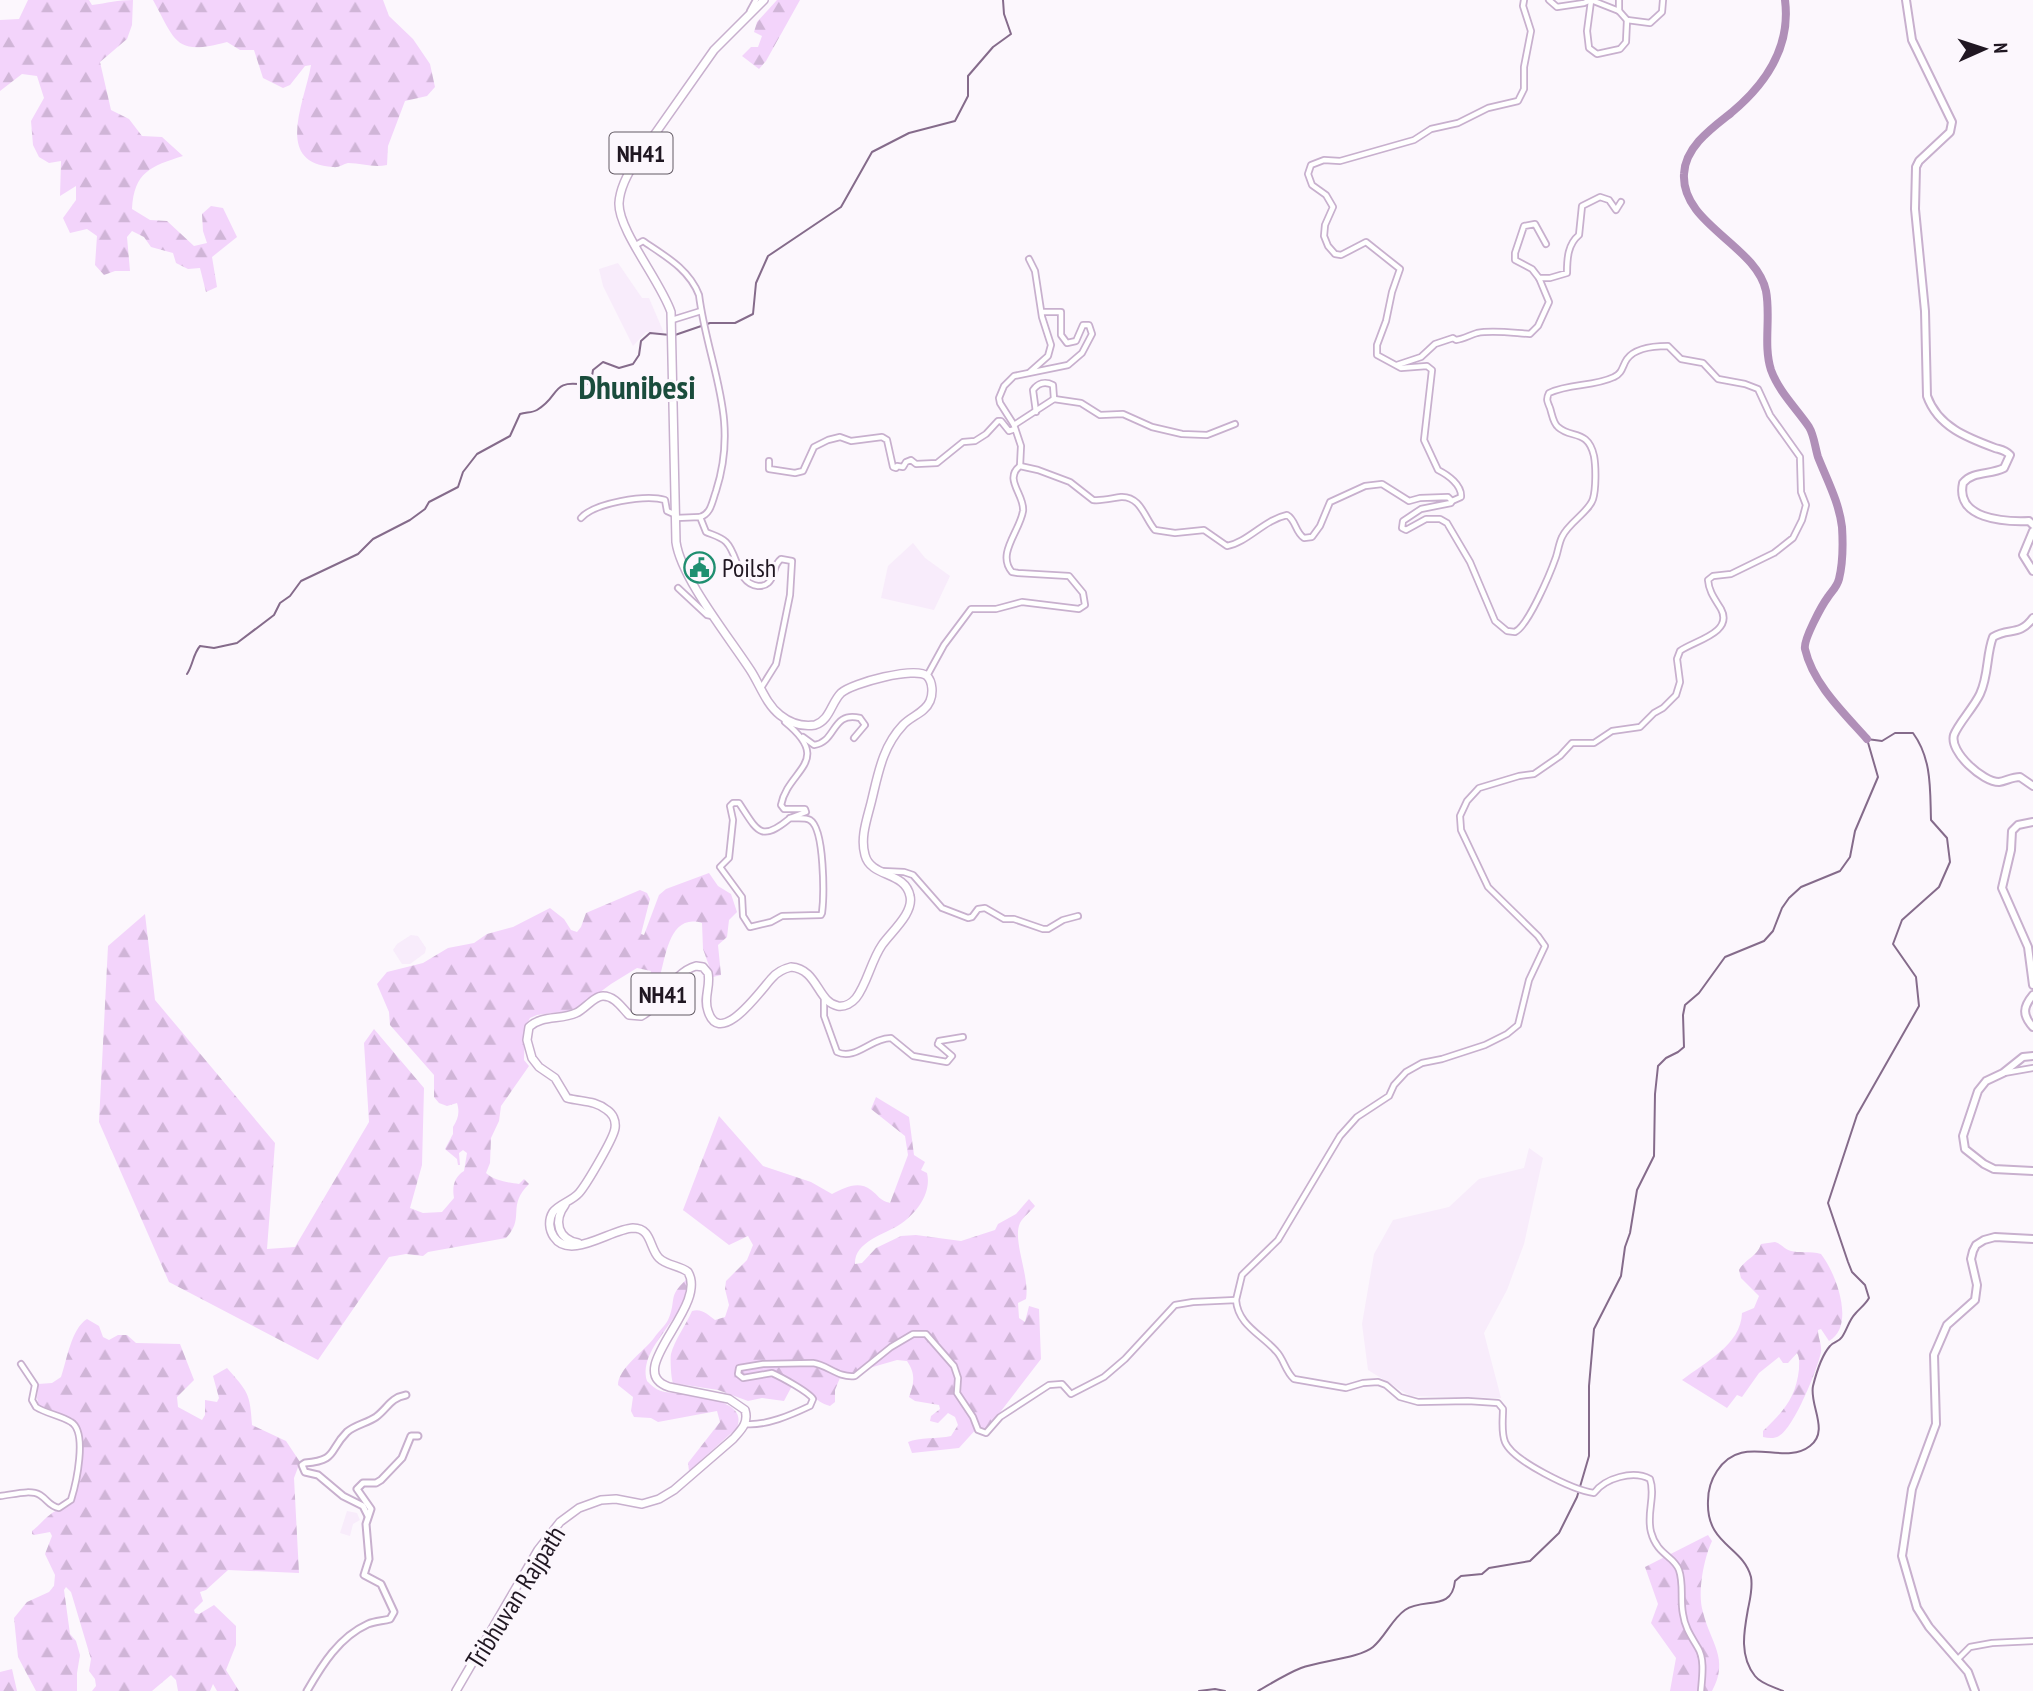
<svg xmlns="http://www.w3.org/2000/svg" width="2033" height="1691" viewBox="0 0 2033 1691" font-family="'PT Sans Narrow',sans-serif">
	<defs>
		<pattern id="forest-firs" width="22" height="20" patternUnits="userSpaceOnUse" patternTransform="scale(1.75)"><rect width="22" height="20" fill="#f3d4fb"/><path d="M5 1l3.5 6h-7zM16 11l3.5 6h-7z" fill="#d0b5d7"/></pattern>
	</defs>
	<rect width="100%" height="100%" fill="#fcf7fd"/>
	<g fill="#f8ecfb">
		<path d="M618 263 642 298H649L664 333 646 332 633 346 603 286 599 269Z"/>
		<path d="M913 543 925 558 950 576 934 610 881 598 888 566Z"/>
		<path d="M411 935 418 936 426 948 425 953 410 964H402L393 950 397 944Z"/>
		<path d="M1529 1148 1543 1158 1524 1244 1507 1290 1484 1333 1501 1398 1410 1396 1368 1370 1362 1324 1374 1254 1393 1220 1449 1207 1479 1179 1524 1168Z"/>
		<path d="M347 1511 357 1513 360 1520 353 1524 350 1536 340 1533Z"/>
	</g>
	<g fill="url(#forest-firs)">
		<path d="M28 0H89L92 5C107 3 118 0 133 0L132 25 127 39 100 62 111 110 129 119 142 136 162 137 183 156C151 166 134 172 132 209L150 220 167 221 194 246 207 243 203 231 202 214 211 206 223 208 237 237 212 257 217 287 206 292 200 268 188 269 176 263 173 253 151 247 144 237 132 231 127 237 130 271H115L104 275 95 265 97 236 87 229 70 233 63 218 76 200V186L60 196 61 161 49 163 39 157 33 145 31 121 44 98 37 76 22 74 0 91V20L19 19Z"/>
		<path d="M153 0H383L389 16 413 39 430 64 435 87 427 96 405 101 388 146 387 165C373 168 362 163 348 163 343 164 339 168 333 167 273 163 305 102 311 65L305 66 290 85 283 88 263 78 254 50H240L227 42C175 56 176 42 153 0Z"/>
		<path d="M777 0H800L766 61 759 69 742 56 751 47H758L762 36 754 32 757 22Z"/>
		<path d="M709 873 718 886 731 894 737 912 729 920 727 937 718 945 721 975 713 977 703 949 702 923C670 913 666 955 660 976 657 983 654 990 651 997L644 999 651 971 637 968 611 984 576 1010 537 1015 530 1018 525 1028 524 1060 529 1066 501 1106 499 1121 491 1138 490 1163 486 1173C493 1180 509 1183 519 1184L524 1179 529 1184C506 1207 526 1217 506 1238L428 1252 423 1256 406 1254 389 1257 318 1360 169 1282 99 1122 108 946 145 914 155 1000 275 1143 267 1249 295 1247 369 1122 364 1043 374 1029 424 1088 422 1165 410 1208 423 1213 442 1212 454 1198C452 1187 454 1177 464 1171L467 1153 463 1150 459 1153 460 1165H458L457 1159 445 1149 453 1134V1127C458 1119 460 1113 457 1103L447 1106 439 1103 434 1097V1075L390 1025 389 1012 377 984 387 972 423 963 448 948 474 943 487 934 513 927 550 908 564 919 571 930 577 932 581 927 586 913 640 890 647 893 650 899 641 934 644 935 659 895 666 889Z"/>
		<path d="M876 1097 909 1117 914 1155 925 1162 921 1170 927 1173C932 1193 916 1214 899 1225 885 1234 854 1242 855 1264L862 1263 876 1248 901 1236 916 1235 961 1241 995 1230 998 1224 1016 1214 1029 1199 1035 1206C1031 1211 1023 1217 1020 1223 1012 1240 1030 1276 1026 1299L1018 1303 1019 1318 1025 1322 1029 1306 1039 1309 1041 1359 988 1428 982 1430 978 1427 959 1448 912 1453 908 1442C919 1437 938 1439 951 1436L958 1425 955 1417 948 1413 938 1423 930 1421 931 1416 940 1409 939 1405 915 1401 909 1397C914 1383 916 1374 907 1361L897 1360 845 1375 842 1373 835 1390V1402L830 1406C813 1401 812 1391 793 1384L784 1401 762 1398 748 1401 718 1390 673 1383C671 1379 670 1358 671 1354 674 1341 687 1323 692 1311 702 1308 708 1315 715 1320L725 1317 729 1305 725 1289 726 1281 747 1260 753 1245 748 1236 729 1245 683 1210 719 1116 763 1166 811 1182 832 1194C844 1188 858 1180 871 1190 878 1195 880 1201 890 1203L908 1155 905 1136 871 1109Z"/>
		<path d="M1775 1242C1782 1244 1784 1249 1791 1251 1797 1253 1811 1251 1821 1254 1836 1273 1856 1326 1829 1341L1821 1329 1818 1330C1818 1338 1822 1344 1821 1352 1818 1368 1794 1428 1779 1436 1774 1439 1768 1438 1763 1437V1431C1783 1412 1796 1398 1799 1369 1799 1362 1800 1359 1797 1353L1788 1363H1783L1779 1357 1759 1373 1742 1397 1737 1395 1727 1408 1682 1380C1705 1362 1741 1345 1742 1313L1754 1308 1759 1296 1741 1278 1739 1270C1745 1259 1757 1257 1761 1244Z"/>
		<path d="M686 1280C691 1317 637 1345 647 1381 651 1385 655 1389 661 1391 679 1396 751 1395 737 1428L689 1471 688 1463 720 1422 717 1411 658 1422 651 1418 634 1417 631 1411 633 1397 618 1385C618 1369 643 1352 654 1338 658 1332 665 1326 668 1320 677 1300 667 1297 686 1280Z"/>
		<path d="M87 1319 99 1326 103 1337 109 1340 118 1335H127L136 1343 180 1344 194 1380 177 1397 178 1407 202 1420 205 1415V1400L217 1402 219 1398 213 1376 227 1368C248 1392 250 1393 252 1425L286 1441 300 1462 294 1478 299 1573 228 1570 206 1590 200 1592 203 1601 194 1610 195 1613 199 1614 214 1605 236 1626V1645L226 1670 239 1691H217L213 1684 210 1691H178L176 1680 171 1675 152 1691H92L96 1686 95 1679 89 1671 91 1659 71 1592 66 1587 64 1590 70 1634 76 1641 80 1655 77 1673V1691H36L18 1657 14 1618 27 1602 49 1592 54 1586 55 1575 45 1554 52 1536 50 1532 34 1535 32 1534V1531C40 1525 49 1513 58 1510 63 1508 68 1508 72 1503 82 1490 84 1436 77 1422L39 1407 37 1398 38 1384 52 1383 61 1377C67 1360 71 1329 87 1319Z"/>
		<path d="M1708 1535 1712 1541C1704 1558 1697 1592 1703 1612 1710 1642 1730 1659 1712 1691H1670L1676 1658 1651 1623 1658 1604 1645 1567Z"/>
		<path d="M12 1669 17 1691H0V1672Z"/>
	</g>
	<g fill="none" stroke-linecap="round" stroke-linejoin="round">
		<g stroke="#856b8b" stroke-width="2">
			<path d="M675 335 710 323H735L753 314 756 283 768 256 841 207 872 152 909 133 955 121 968 96V76L993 47 1011 34 1004 14 1003 0"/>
			<path d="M187 674C193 665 193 654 200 646L214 648 237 643 274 615 280 603 290 596 301 581 358 554 373 539 410 520 425 509 429 502 458 487 463 472 477 454 510 436 520 414C526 412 532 413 537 410 561 396 550 379 585 385L591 382 593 370 603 362 619 368 633 364 639 355 641 341 650 333 670 335"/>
			<path d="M1199 1691 1215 1689 1225 1691"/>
			<path d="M1258 1691C1272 1683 1286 1674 1301 1668 1319 1661 1360 1658 1373 1647 1385 1637 1392 1619 1405 1610 1424 1597 1452 1612 1455 1581L1461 1576 1482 1574 1489 1568 1530 1561 1559 1533 1577 1497 1589 1456V1386L1594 1329 1621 1276 1625 1247 1630 1233 1637 1190 1654 1156 1655 1094 1658 1066 1666 1058 1678 1052 1684 1047 1683 1015 1685 1005 1699 993 1725 957 1764 941 1773 931 1782 908 1789 898 1801 887 1840 871 1850 857 1855 831 1878 777 1867 739 1882 741 1895 733H1913C1932 759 1930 789 1931 820L1947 838 1950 862 1939 887 1902 920 1893 944 1916 977 1919 1006 1857 1115 1828 1203 1848 1262 1852 1272 1865 1285 1869 1298C1865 1305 1860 1308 1855 1314 1849 1320 1847 1330 1842 1337 1839 1342 1833 1342 1830 1346 1822 1355 1816 1374 1813 1386 1809 1405 1830 1431 1810 1446 1783 1467 1742 1432 1717 1471 1711 1480 1708 1491 1708 1501 1706 1545 1743 1546 1751 1577 1753 1588 1750 1599 1748 1609 1744 1631 1739 1656 1755 1676 1761 1684 1774 1687 1783 1691"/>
		</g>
		<path stroke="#b08fb8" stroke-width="8" d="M1785 0C1791 47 1766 84 1731 113 1712 128 1685 147 1684 174 1681 224 1756 245 1766 291 1771 317 1763 345 1771 370 1779 392 1796 408 1809 427 1814 435 1815 447 1818 457 1827 480 1839 502 1842 527 1843 543 1843 563 1839 579 1837 587 1832 591 1828 597 1822 605 1803 640 1805 649 1813 684 1844 713 1867 739"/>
		<defs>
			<g id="minor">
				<path d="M1549 0 1557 7 1584 3 1591 0 1619 11 1627 20 1650 23 1662 12 1663 0"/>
				<path d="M1591 1 1587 31 1589 48 1597 54 1620 49 1626 42 1627 20"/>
				<path d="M750 11 756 0"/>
				<path d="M1619 11V0"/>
				<path d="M636 245 643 241C665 256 689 269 699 295 708 366 740 417 716 491 712 502 711 514 700 517"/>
				<path d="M1029 259 1035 271 1042 317 1051 345 1048 356 1030 372"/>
				<path d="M1539 278H1550L1567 273C1567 258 1568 244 1579 235L1582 206 1600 197 1609 200 1616 210 1621 202"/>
				<path d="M672 320 701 311"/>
				<path d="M1397 365 1421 357 1435 344 1453 338 1456 340C1464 339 1470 335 1477 333 1493 330 1513 333 1530 334L1538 326 1549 302 1539 278 1532 269 1515 260V253L1524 226 1535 224 1546 244"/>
				<path d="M1036 412 1033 390C1038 383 1045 381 1053 385L1054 399"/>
				<path d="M1014 425 1054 399 1081 403 1100 415 1123 414 1152 427 1182 434 1207 435 1235 424"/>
				<path d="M769 461V469L795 473 803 471 814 447 828 440 840 437 851 441 882 437 887 440 893 467 896 468 897 466 903 467 906 462 911 460 916 464 937 463 963 442 975 441 986 434 998 421H1001L1009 431 1015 429"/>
				<path d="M1020 466 1021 446 1014 425 1000 403 999 398 1004 386 1014 376 1068 365 1082 353 1092 334 1089 325H1083L1076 341 1067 343 1061 335V312H1042"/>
				<path d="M1452 501 1461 497C1462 485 1448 475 1438 470L1424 440 1432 370 1427 366 1401 368 1377 355V345L1386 321 1392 292 1400 269 1366 242 1341 255 1335 254 1328 246 1324 236 1325 225 1333 207 1326 195 1312 185 1308 174 1311 165 1324 160 1340 161 1414 140 1431 129 1458 123 1488 108 1518 101 1524 89V67L1531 31 1523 6 1524 0"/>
				<path d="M581 518C594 503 646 494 665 500L667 511 676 515"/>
				<path d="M676 518 700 517 706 532C713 535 721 537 726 542 739 555 736 583 758 586 762 586 765 586 768 583 776 576 772 566 781 559L792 561 790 595 776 664 761 688"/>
				<path d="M678 588 707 615 712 616"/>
				<path d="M927 676 944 645 971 609H996L1022 602 1079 609 1085 605 1083 593 1069 576 1018 573 1012 572C996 554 1020 531 1023 511 1025 495 1003 479 1020 466L1038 470 1070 482 1093 500C1103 501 1112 498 1121 497 1141 496 1145 519 1155 530L1175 533 1204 530 1227 546C1248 542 1264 520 1287 515 1296 520 1295 532 1304 538L1312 537 1320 526 1330 502 1365 486 1382 484 1409 501 1420 498 1448 497 1452 501 1451 503 1421 509 1403 521 1402 528 1406 530 1426 519H1440L1447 523 1470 562 1495 621 1507 631 1515 632C1528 626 1550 574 1556 557 1558 551 1559 543 1562 537 1568 523 1589 512 1593 499 1596 489 1596 467 1594 456 1588 429 1571 439 1558 427 1553 423 1552 414 1550 408 1547 401 1546 399 1549 393 1570 383 1593 387 1614 377 1623 373 1622 366 1627 359 1635 348 1655 346 1668 346L1681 359 1703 363 1718 379 1745 384 1758 389 1770 415 1800 457 1801 492 1806 505 1802 520 1793 538 1774 553 1731 574 1713 576 1708 580C1709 592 1715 599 1721 609 1734 633 1693 641 1680 651L1677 659 1680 682 1676 695 1663 708 1654 713 1640 727 1612 731 1594 743H1572L1560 756 1534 774 1519 776 1479 788 1467 801 1460 816 1461 830 1488 887 1538 936 1545 946 1529 980 1518 1025 1507 1034 1485 1045 1442 1059 1422 1063 1406 1072 1394 1085 1389 1096 1357 1117 1340 1136 1278 1240 1242 1275 1236 1300"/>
				<path d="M785 722C834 762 788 769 781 805L784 809H805L806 812 790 818"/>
				<path d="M803 737 814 745C837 742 831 711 860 718L865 725 854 738"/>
				<path d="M789 819C760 843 757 830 739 803H733L730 806 733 820 729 858 720 867 742 897 743 916 750 927 771 922 782 916 821 915 822 913C824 897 825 829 810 820 805 817 795 819 790 818"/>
				<path d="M882 871 904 872 913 875 942 908 968 918 972 917 978 909 985 908 1004 919H1014L1043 929H1048L1063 920 1078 916"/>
				<path d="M824 999V1016L837 1052C855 1061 871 1038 891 1038L913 1056 947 1062 952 1056 938 1044"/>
				<path d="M938 1044 939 1041 963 1037"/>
				<path d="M2004 1073 2033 1068"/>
				<path d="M745 1424C766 1426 791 1415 810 1406L813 1399C809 1392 781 1377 772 1373L743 1378 738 1374 739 1368 763 1364 813 1363C828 1365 838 1378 855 1376L891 1347 913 1334H926L954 1366 958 1378 957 1393 973 1417 978 1430 986 1433 1000 1417 1049 1385 1062 1384 1071 1394 1104 1377 1125 1359 1175 1305 1193 1302 1236 1300C1238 1325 1261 1334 1276 1351 1284 1359 1285 1371 1294 1379L1346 1388 1363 1383 1378 1382 1386 1385 1400 1397 1418 1402 1468 1401 1498 1403 1503 1409C1503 1419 1501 1432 1505 1442 1513 1461 1573 1490 1594 1493 1605 1478 1633 1470 1650 1479 1656 1496 1646 1513 1651 1532 1657 1555 1674 1556 1679 1570 1684 1584 1680 1600 1683 1614 1685 1628 1691 1636 1698 1648 1705 1659 1702 1678 1701 1691"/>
				<path d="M0 1496C12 1495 30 1489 40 1495 48 1500 49 1506 59 1508L71 1500C76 1484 88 1432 71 1422 60 1415 47 1414 36 1407L32 1400 35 1385 21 1364"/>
				<path d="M1957 1660 1970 1647 1992 1643 2033 1641"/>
			</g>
			<g id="tertiary">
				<path d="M368 1516 363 1506 343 1496 318 1475 305 1472 302 1465 305 1463C338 1460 328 1451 347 1432 355 1425 367 1423 376 1417 388 1408 390 1398 406 1395"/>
				<path d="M307 1691C322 1665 339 1637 368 1624 375 1621 383 1621 390 1619L394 1612 381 1584 364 1575 369 1559 366 1524 371 1509 357 1489 363 1483H376L381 1480 402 1458 411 1436H418"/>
			</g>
			<g id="secondary">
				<path d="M1906 0 1912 40 1952 122 1950 132 1919 161 1916 167 1915 209 1925 311 1927 396C1938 427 1968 438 1995 448 2002 450 2005 450 2010 455L2004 468C1990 475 1973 471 1963 483 1955 519 2004 522 2029 521L2033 525"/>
				<path d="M2033 531 2023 555 2033 571"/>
				<path d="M2033 618C2019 637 2009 627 1993 637 1986 655 1989 675 1980 694 1974 707 1958 724 1954 735 1949 752 1983 782 1999 782 2006 781 2012 777 2020 777L2033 786"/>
				<path d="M2033 822 2018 825 2012 831 2011 850 2002 888 2028 947 2033 985"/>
				<path d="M2033 995C2023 1007 2022 1015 2033 1027"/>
				<path d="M2033 1056 2023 1057 2003 1073 1986 1081 1978 1091 1963 1136 1965 1149 1984 1164 1994 1169 2033 1171"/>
				<path d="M1975 1691 1968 1672 1929 1627 1917 1608 1902 1556 1912 1489 1936 1424 1934 1355 1947 1325 1975 1300 1977 1285 1971 1259 1973 1251 1976 1245 1984 1240 1995 1237 2033 1239"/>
			</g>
			<g id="trunk">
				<path d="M565 1205C553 1221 558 1239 578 1243"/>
				<path d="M456 1691 538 1550 560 1522 579 1508 601 1500 616 1499 642 1504 659 1499 674 1490 733 1439C741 1430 749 1423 745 1410L729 1399 669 1387C621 1371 709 1307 688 1272 679 1265 667 1266 659 1258 649 1248 652 1228 633 1228 611 1229 570 1261 554 1237 549 1230 548 1220 553 1212 559 1204 572 1201 579 1193 586 1185 614 1138 615 1128 616 1121 613 1114 607 1110 595 1100 581 1102 567 1098L555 1078 539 1067 532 1058 527 1040 529 1027C541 1015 561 1020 576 1013 585 1009 594 996 603 996 615 996 622 1008 629 1015L641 1016C663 1005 671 973 696 966L703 967 708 973C711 986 703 998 708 1011 720 1050 763 987 772 978 777 972 783 969 791 967 818 969 817 1002 838 1006 845 1007 852 1003 856 998 867 984 871 961 882 945 891 932 914 913 910 896 905 871 871 878 865 855 860 838 867 819 871 803 878 775 882 747 903 725 911 716 925 713 930 701 933 694 933 682 927 676 916 666 852 683 841 693 831 703 830 720 815 725 802 727 790 723 780 715 766 704 760 685 751 671 729 637 681 578 676 542L671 312C661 282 618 230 619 203 620 186 629 171 638 158L714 50 764 0"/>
			</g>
		</defs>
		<use href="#minor" stroke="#c8b0ce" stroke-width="8"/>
		<use href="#tertiary" stroke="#c8b0ce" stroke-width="9"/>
		<use href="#secondary" stroke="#c8b0ce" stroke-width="10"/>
		<use href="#trunk" stroke="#c8b0ce" stroke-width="10"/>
		<use href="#minor" stroke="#fff" stroke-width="4.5"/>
		<use href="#tertiary" stroke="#fff" stroke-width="5"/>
		<use href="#secondary" stroke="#fff" stroke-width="6"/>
		<use href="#trunk" stroke="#fff" stroke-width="7"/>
	</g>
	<defs>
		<symbol id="civic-ring" viewBox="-11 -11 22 22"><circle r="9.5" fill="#fcf7fd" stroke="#1f8f70" stroke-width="1.5"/><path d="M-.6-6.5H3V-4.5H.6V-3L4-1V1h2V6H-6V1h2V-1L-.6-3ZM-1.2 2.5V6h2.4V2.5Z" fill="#1f8f70"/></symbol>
	</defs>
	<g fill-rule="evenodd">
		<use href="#civic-ring" x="682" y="550" width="35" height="35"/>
	</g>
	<g text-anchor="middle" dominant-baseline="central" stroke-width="6" stroke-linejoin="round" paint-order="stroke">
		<g fill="#fcf7fd" stroke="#625a64" stroke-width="2">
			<rect x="609.5" y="132.5" width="63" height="41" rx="5"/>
			<rect x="631.5" y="973.5" width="63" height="41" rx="5"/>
		</g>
		<g font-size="24" font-weight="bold" fill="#201722">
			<text x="641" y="153">NH41</text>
			<text x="663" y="994">NH41</text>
		</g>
		<g font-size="26" fill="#201722" stroke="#fcf7fd" text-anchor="start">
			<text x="722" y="567">Poilsh</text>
		</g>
		<g font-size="26" fill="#201722" stroke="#fcf7fd">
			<text transform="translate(515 1597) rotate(-58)">Tribhuvan Rajpath</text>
		</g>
		<g font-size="33" font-weight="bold" fill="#1a4c3c" stroke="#fcf7fd">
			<text x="637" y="386">Dhunibesi</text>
		</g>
	</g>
	<g transform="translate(1984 49) rotate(87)" stroke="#fcf7fd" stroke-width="5" paint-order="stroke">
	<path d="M0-5L12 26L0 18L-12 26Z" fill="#201722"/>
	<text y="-10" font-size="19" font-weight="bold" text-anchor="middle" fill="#201722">N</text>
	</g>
</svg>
